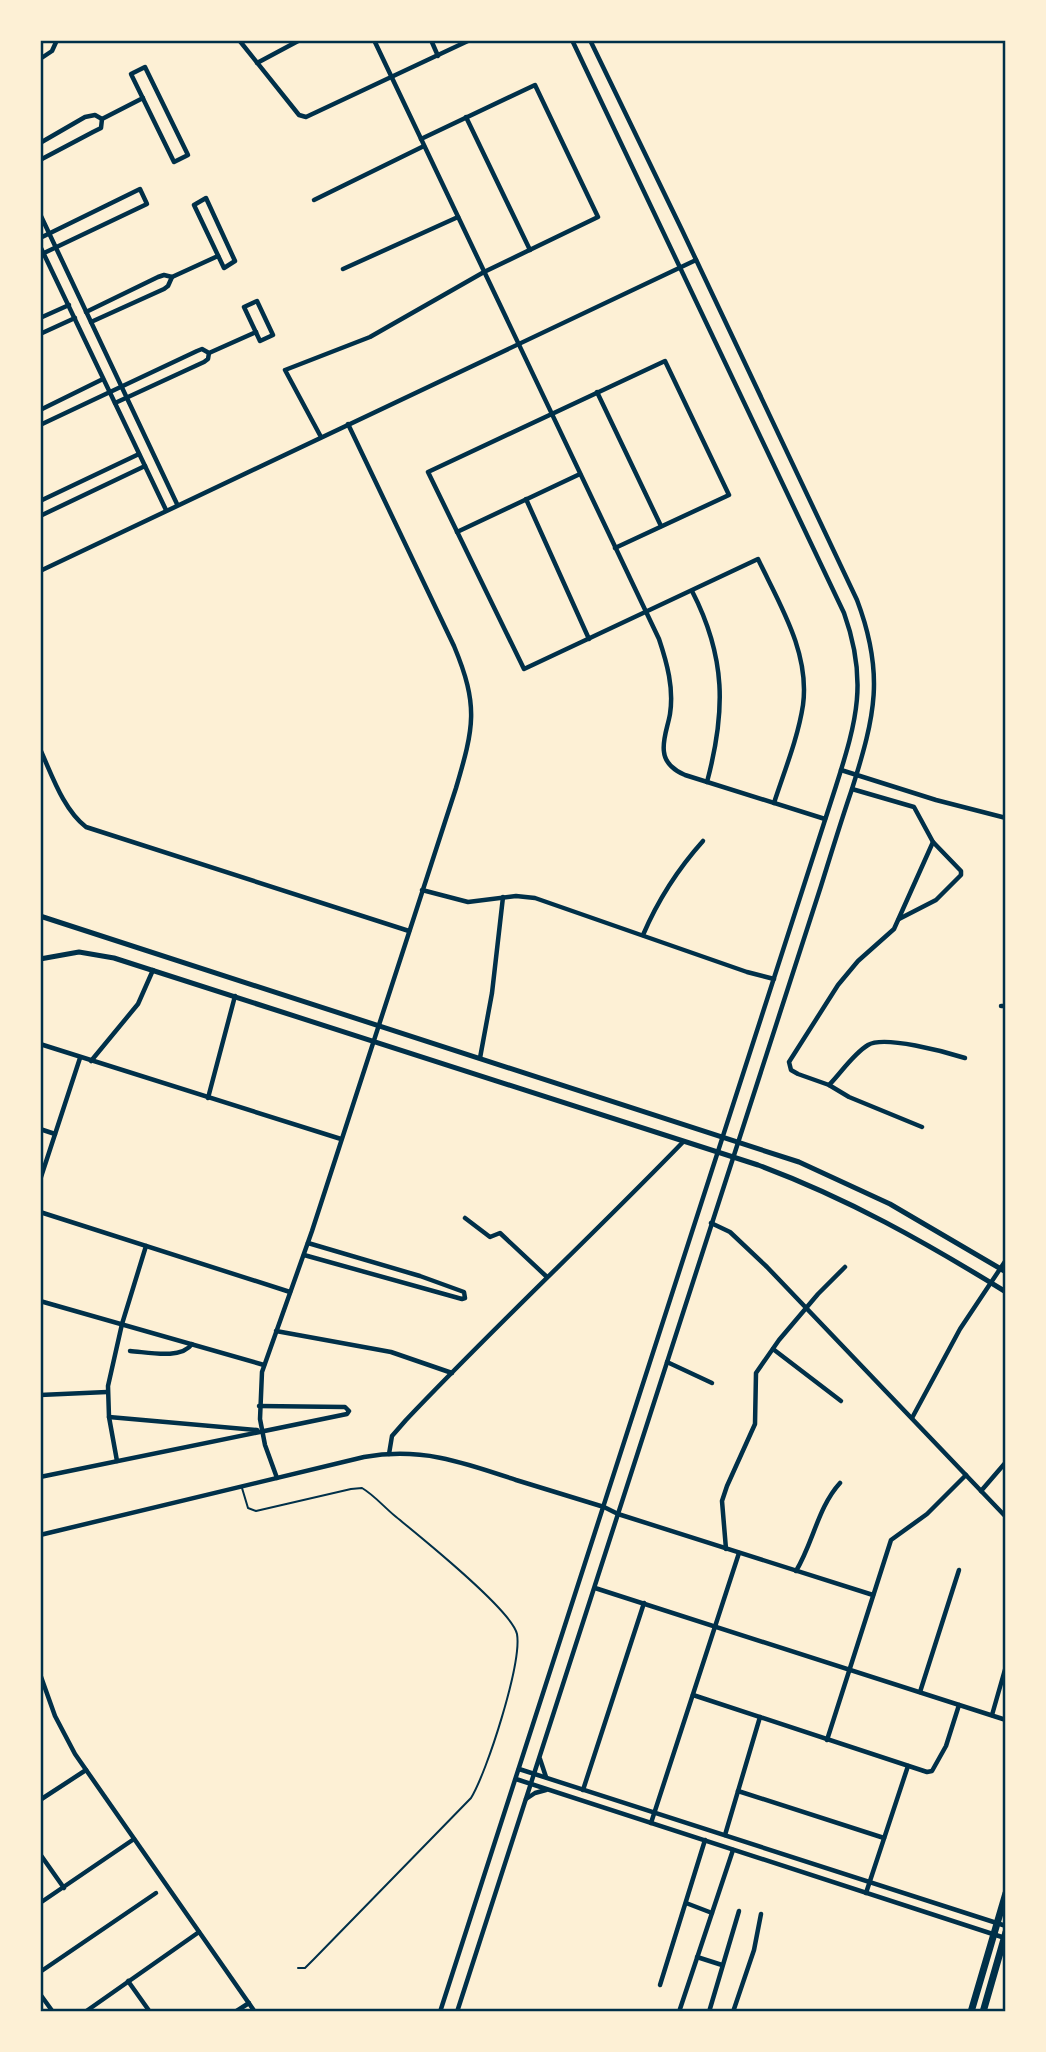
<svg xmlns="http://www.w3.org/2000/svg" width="1046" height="2052" viewBox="0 0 1046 2052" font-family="Ubuntu,sans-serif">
	<rect width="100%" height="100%" fill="#fdf0d5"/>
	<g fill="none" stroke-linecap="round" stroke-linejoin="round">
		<path stroke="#003049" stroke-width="2" d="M242 1488 248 1508 256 1511 351 1489 362 1488C374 1495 384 1507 395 1516 418 1535 512 1610 517 1634 522 1663 487 1772 471 1798L314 1959 305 1968H298"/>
		<g stroke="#003049" stroke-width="4.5">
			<path d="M239 40 299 115 306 117 470 40"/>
			<path d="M374 40 659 639C667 663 674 688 670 714 668 726 662 740 664 752 665 763 675 771 685 775L825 819"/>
			<path d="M431 40 438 56"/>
			<path d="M40 59 52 51 57 40"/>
			<path d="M257 63 300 40"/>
			<path d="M145 67 188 155 174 162 131 74Z"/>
			<path d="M466 117 530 250"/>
			<path d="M40 143 85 117 95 115 102 119"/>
			<path d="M40 160 93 132 101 128 102 119 143 98"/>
			<path d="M206 198 235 261 224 268 194 205Z"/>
			<path d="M314 200 424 146"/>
			<path d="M40 214 177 504"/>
			<path d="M40 238 140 189 147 204 44 253"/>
			<path d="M40 246 166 510"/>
			<path d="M343 269 458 217"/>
			<path d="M257 301 273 335 260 341 244 307Z"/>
			<path d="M86 312 158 277 164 275 172 277 218 256"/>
			<path d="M40 318 69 305"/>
			<path d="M91 322 164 289 168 286 172 277"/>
			<path d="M40 334 75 318"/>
			<path d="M597 392 661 526"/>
			<path d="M115 403 204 362 208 359 209 353"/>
			<path d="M40 410 103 379"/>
			<path d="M40 425 197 351 202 349 209 353 256 332"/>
			<path d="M321 437 285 370 370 337 484 272 598 217 535 85 421 139"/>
			<path d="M526 499 589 639"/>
			<path d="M40 501 139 454"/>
			<path d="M40 516 145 466"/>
			<path d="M457 532 580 474"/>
			<path d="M615 548 729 495 665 361 428 472 524 669 758 559C780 605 810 653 803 705 798 738 784 772 774 803"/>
			<path d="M40 571 696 260"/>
			<path d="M692 591C726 657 726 711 707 782"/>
			<path d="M40 749C52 775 63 809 86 827L409 931"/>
			<path d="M841 770 936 800 1006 818"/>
			<path d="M852 789 914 807 933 842 961 871V875L936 900 899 919"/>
			<path d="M422 890 468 902 516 896 535 898 747 972 774 979"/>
			<path d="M643 935C658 900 677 870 703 841"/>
			<path d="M1001 1006H1006"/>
			<path d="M40 1044 341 1139"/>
			<path d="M480 1058 492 993 503 897"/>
			<path d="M91 1061 138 1004 153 970"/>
			<path d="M829 1085C841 1073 853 1054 868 1045 884 1035 946 1052 965 1058"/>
			<path d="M208 1098 235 996"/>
			<path d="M922 1127 849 1097 829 1085 798 1074 791 1070 789 1062 838 985 858 961 894 929 933 842"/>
			<path d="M40 1129 55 1134"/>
			<path d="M40 1180 80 1058"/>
			<path d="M40 1212 290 1292"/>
			<path d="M465 1218 490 1237 500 1233 547 1277"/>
			<path d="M711 1223 730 1232 767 1267 1006 1517"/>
			<path d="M304 1255 462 1299 465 1298 464 1292 420 1276 308 1243"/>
			<path d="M40 1301 264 1365"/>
			<path d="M276 1331 391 1352 452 1373"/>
			<path d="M773 1349 841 1401"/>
			<path d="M130 1351C147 1352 181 1360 192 1344"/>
			<path d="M667 1362 712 1383"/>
			<path d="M40 1395 107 1392"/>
			<path d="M109 1417 257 1430"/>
			<path d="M912 1418 960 1329 1006 1260"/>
			<path d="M389 1454 392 1436 406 1420C496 1325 592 1236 683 1142"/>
			<path d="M117 1461 109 1417 108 1386 122 1324 146 1246"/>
			<path d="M40 1477 347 1414 349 1411 345 1407 259 1406"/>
			<path d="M277 1478 265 1445 260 1419 262 1372 312 1231 456 788C474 727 479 706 454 646L348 424"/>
			<path d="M981 1491 1006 1462"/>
			<path d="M40 1535 364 1457C421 1447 463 1462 516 1480 545 1489 575 1498 604 1507L618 1514 873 1595"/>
			<path d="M726 1549 722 1501 727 1486 755 1424 756 1373 779 1340 818 1294 845 1267"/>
			<path d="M796 1571C813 1543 818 1507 840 1483"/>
			<path d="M595 1588 1006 1720"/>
			<path d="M40 1674 55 1716 75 1754 255 2012"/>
			<path d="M920 1692 959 1570"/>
			<path d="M693 1695 927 1772 932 1771 946 1746 959 1705"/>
			<path d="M992 1715 1006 1666"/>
			<path d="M827 1740 891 1540 927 1514 966 1475"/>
			<path d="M540 1759 546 1777"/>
			<path d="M519 1769 1006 1926"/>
			<path d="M516 1779 1005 1938"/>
			<path d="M583 1790 644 1603"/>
			<path d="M738 1791 884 1838"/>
			<path d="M526 1799 535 1793 546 1790"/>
			<path d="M40 1800 86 1770"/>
			<path d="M651 1823 739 1553"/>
			<path d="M725 1835 760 1717"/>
			<path d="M40 1854 64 1888"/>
			<path d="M866 1893 908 1766"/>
			<path d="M40 1903 134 1839"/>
			<path d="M686 1903 712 1913"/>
			<path d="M697 1957 722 1965"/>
			<path d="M40 1972 156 1893"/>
			<path d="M128 1981 150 2012"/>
			<path d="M660 1985 705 1840"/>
			<path d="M40 1994 53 2012"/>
			<path d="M85 2012 199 1932"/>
			<path d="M235 2012 249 2003"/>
			<path d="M440 2012 836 786C857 720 868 680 844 613L572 40"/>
			<path d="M457 2012 821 886C831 854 841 821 852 789 875 716 885 674 857 600L682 230 590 40"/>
			<path d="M679 2012 733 1850"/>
			<path d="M709 2012 739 1911"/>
			<path d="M733 2012 754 1950 761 1914"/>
		</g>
		<g stroke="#003049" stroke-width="5">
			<path d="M40 916 799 1162 890 1204 1006 1272"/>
			<path d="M40 959 79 952 114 958 758 1165C847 1198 925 1242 1006 1292"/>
		</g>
		<g stroke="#003049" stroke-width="7">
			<path d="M971 2012 1006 1893"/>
			<path d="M983 2012 1006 1932"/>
		</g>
	</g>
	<rect width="1046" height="2052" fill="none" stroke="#fdf0d5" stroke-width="84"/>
	<rect x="42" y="42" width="962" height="1968" fill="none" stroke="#003049" stroke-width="2.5"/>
</svg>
